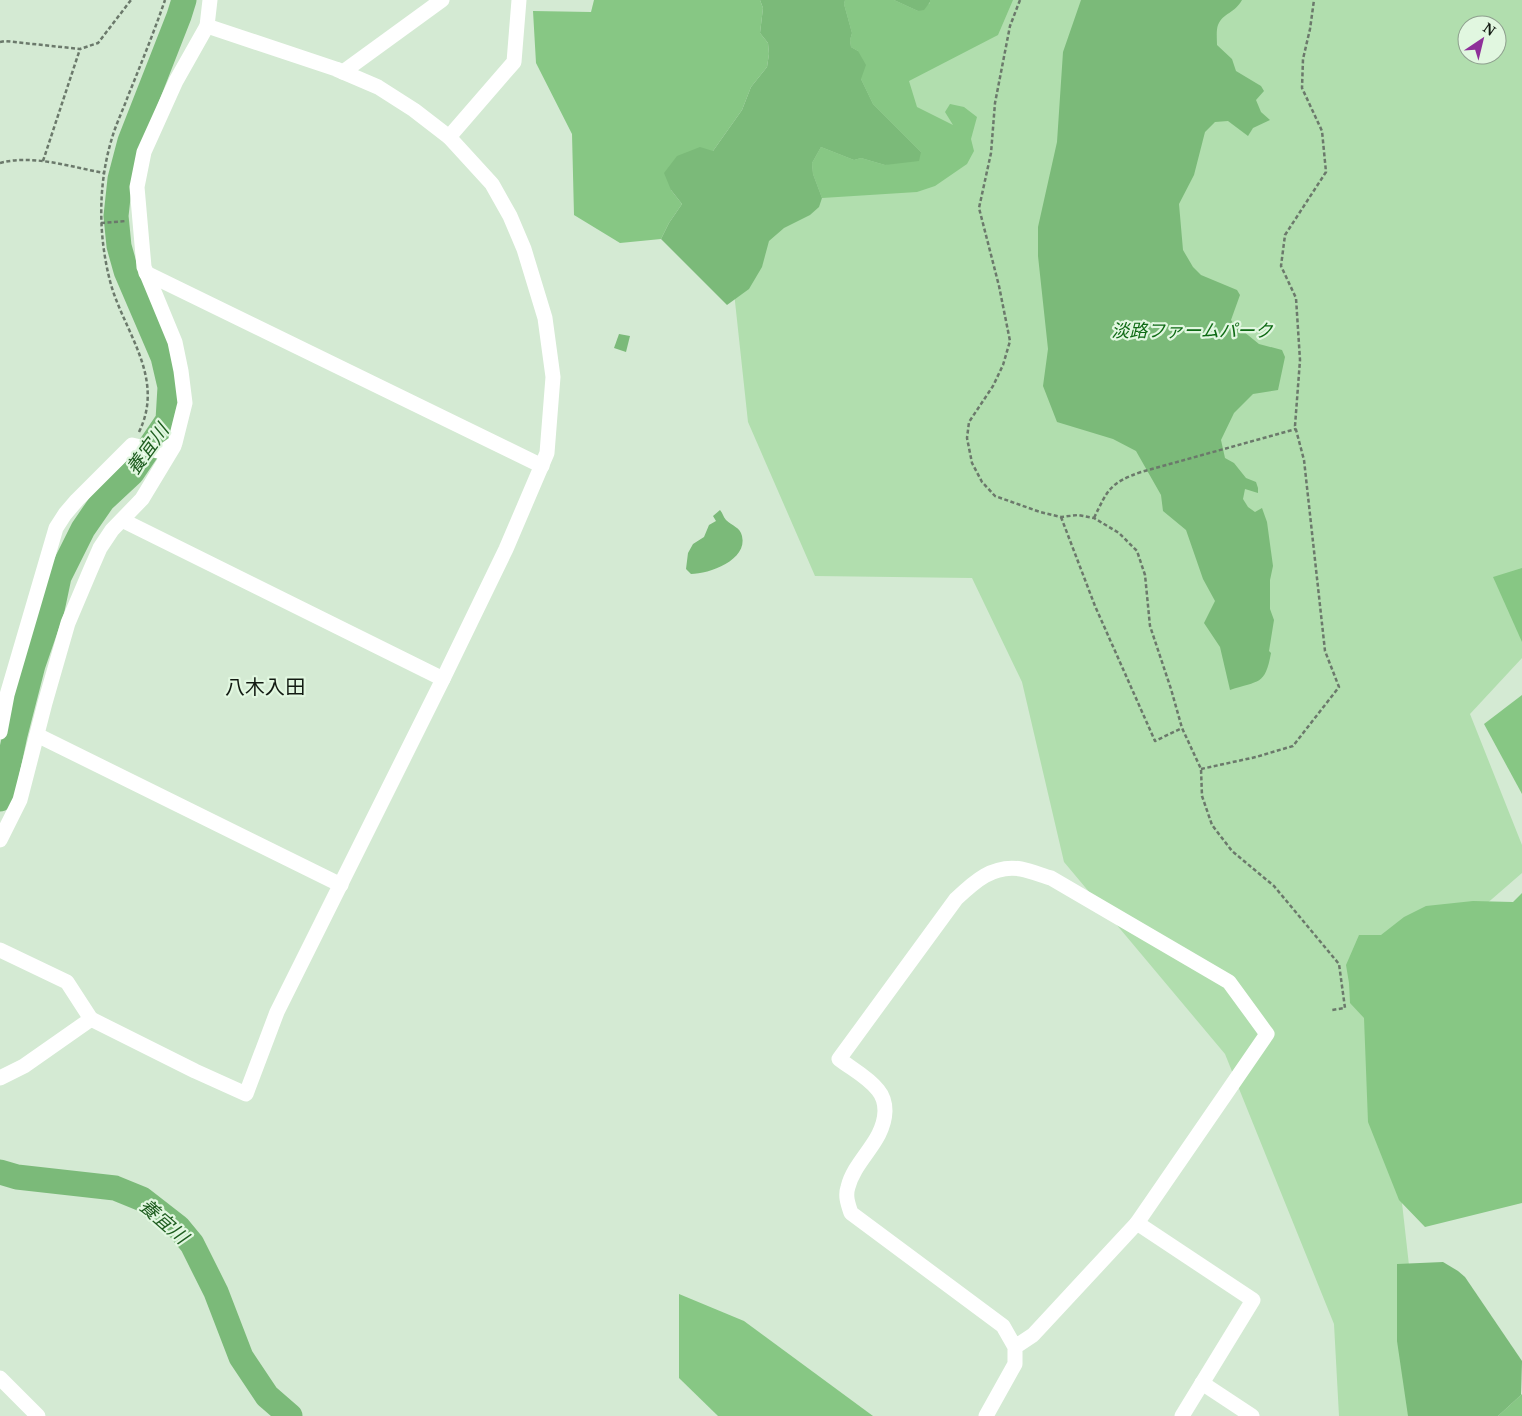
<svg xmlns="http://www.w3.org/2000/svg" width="1522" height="1416" viewBox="0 0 1522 1416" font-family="'Noto Serif','Noto Sans JP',serif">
	<rect width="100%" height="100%" fill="#d4ead3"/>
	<path fill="#b1deae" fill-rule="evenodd" d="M789 0H1522V658L1470 714 1522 845V873L1379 997 1415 1319 1419 1416H1339L1334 1324 1225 1054 1064 862 1022 682 972 578 815 576 748 422 726 218ZM1467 25H1497V55H1467Z"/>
	<g fill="#87c784">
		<path d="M594 0H760L763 8 760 33 768 43 769 54 767 67 751 87 742 110 713 151 671 190 682 204 669 223 661 239 620 243 574 215 572 134 536 63 533 11 591 12Z"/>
		<path d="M845 0H894L918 11 930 3V0H1013L998 35 909 81 917 107 953 125 945 112 950 104 964 107 977 117 971 139 974 151 967 164 935 186 917 192 822 198 813 174 812 163 821 147 854 160 861 158 885 165 921 152 873 104 861 79 858 51 851 47 850 40 852 33 844 4Z"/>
		<path d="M1522 568V642L1493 577Z"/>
		<path d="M1522 695V794L1484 724Z"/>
		<path d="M1522 893V1203L1425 1227 1399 1200 1368 1122 1364 1018 1350 1003 1349 983 1346 965 1359 935H1381L1404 917 1426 906 1473 901 1513 902Z"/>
		<path d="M679 1294 744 1321 873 1416H718L679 1378Z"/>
		<path d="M1522 1394V1416H1498L1521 1395Z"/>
	</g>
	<g fill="#7bba79">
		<path d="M760 0H845L844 4 852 33 850 40 851 47 858 51 866 65 861 79 873 104 921 152 919 161 885 165 861 158 854 160 821 147 812 163 813 174 822 198 819 207 810 215 784 228 769 241 762 267 749 289 727 305 661 239 669 223 682 204 671 190 664 173 677 156 700 147 713 151 742 110 751 87 767 67 769 54 768 43 760 33 763 8Z"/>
		<path d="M894 0H930V2L924 10 918 11Z"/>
		<path d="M1081 0H1242C1235 13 1223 13 1218 25 1216 30 1217 39 1217 45L1232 59 1236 71 1261 86 1264 91 1256 100 1261 112 1270 120 1253 128 1248 136 1228 121 1215 122 1205 132 1194 175 1179 204 1183 250 1193 267 1201 275 1237 290 1240 295 1231 320 1233 323 1259 344 1282 350 1285 357 1278 390 1253 394 1234 413 1221 440 1225 458 1234 463 1246 478 1256 482 1258 488V493L1245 489 1243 499 1248 507 1255 512 1262 508 1267 522 1273 566 1270 580V609L1274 620 1269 651 1271 653C1265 686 1259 680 1230 690L1220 647 1204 623 1215 601 1203 579 1186 530 1163 511 1161 495 1136 451 1113 439 1057 422 1043 386 1048 349 1038 256V227L1057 142 1063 52Z"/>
		<path d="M619 334 630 336 626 352 614 348Z"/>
		<path d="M720 510C723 513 723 517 726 520 732 526 740 527 742 536 748 560 709 574 691 574L686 569 688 553 693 544 704 537 709 525 716 521 713 516Z"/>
		<path d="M1443 1262 1458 1271 1465 1277 1522 1361 1521 1395 1498 1416H1408L1397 1341V1264Z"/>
	</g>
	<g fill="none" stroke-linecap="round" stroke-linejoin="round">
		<g stroke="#7bba79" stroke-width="25">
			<path d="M0 799 3 791 15 735 33 665 52 610 59 577 83 529 103 500 132 473 168 420 170 387 163 357 126 271 119 246 116 216 120 179 130 141 179 16 184 0"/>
			<path d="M0 1172 17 1177 115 1188 142 1199 178 1227 192 1244 216 1292 241 1357 267 1396 290 1416"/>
		</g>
		<g stroke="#6b796b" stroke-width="2.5" stroke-dasharray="4 2.5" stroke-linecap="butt">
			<path d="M1020 0 1010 26 995 103 991 153 979 208 999 286 1010 341 1003 365 993 386 969 422 967 438 972 463 982 482 995 496 1040 512 1061 517 1078 515 1094 518 1119 533 1137 551 1145 575 1150 626 1171 689 1182 728 1201 769 1202 796 1212 825 1232 851 1274 886 1339 964 1345 1008 1332 1010"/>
			<path d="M0 42 5 41 80 49 98 43 131 0"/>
			<path d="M43 161 80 49"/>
			<path d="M0 163C33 154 71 167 104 173"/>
			<path d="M101 223 126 221"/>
			<path d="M139 432C166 377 123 331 110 281 98 234 98 184 112 138 116 124 123 110 128 96 141 64 154 32 165 0"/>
			<path d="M1061 517 1095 606 1155 741 1182 728"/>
			<path d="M1094 518C1108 489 1110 483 1141 472L1296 429"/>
			<path d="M1201 769 1256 757 1293 746 1339 687 1325 651 1304 460 1295 426 1300 360 1296 298 1281 266 1285 235 1326 172 1322 131 1302 88 1303 59 1310 29 1314 0"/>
		</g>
		<g stroke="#fff" stroke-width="15">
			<path d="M207 26 210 0"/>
			<path d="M343 72 442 0"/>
			<path d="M146 273 542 466"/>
			<path d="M122 520 443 679"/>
			<path d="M0 732 7 695 56 528 65 514 77 500 132 445 162 452 175 443 185 403 181 371 175 342 144 267 137 187 144 152 158 121 176 81 207 26 336 69 378 87 414 110 449 137 514 62 519 0"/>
			<path d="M37 735 341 885"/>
			<path d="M0 840 20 800 45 703 68 623 90 571 100 548 112 530 142 499 174 446"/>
			<path d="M0 950 67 982 91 1019 24 1066 0 1078"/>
			<path d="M91 1019 195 1071 246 1094 277 1012 443 679 506 549 547 453 553 377 545 318 524 249 510 216 492 184 449 137"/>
			<path d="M1137 1223 1253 1300 1182 1416"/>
			<path d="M0 1378 38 1416"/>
			<path d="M1202 1383 1252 1416"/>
			<path d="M986 1416 1015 1364V1347L1003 1326 851 1213C848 1204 845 1196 848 1187 855 1159 884 1142 885 1111 885 1104 883 1096 878 1090 868 1077 852 1069 839 1059L956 899C974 882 993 864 1021 869 1031 871 1041 875 1051 878L1229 982 1267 1034 1137 1223 1033 1335 1015 1347"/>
		</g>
	</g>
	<g text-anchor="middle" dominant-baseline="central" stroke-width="4.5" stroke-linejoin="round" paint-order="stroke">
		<g font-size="18" font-style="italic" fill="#0e6a14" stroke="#e1f7e0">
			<text x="1192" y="330">淡路ファームパーク</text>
		</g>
		<g font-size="19" font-style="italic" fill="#1e5d1f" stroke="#e1f7e0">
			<text transform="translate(147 449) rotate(-54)">養宜川</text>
			<text transform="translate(164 1221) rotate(41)">養宜川</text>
		</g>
		<g font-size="20" fill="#121a12" stroke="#e1f7e0">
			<text x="265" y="686">八木入田</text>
		</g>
	</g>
	<g transform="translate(1482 40) rotate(35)"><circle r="24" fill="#e1f7e0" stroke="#8e9f8e"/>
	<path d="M0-4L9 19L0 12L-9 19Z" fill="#8e3099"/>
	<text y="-8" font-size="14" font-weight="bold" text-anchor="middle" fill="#121a12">N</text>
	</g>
</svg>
